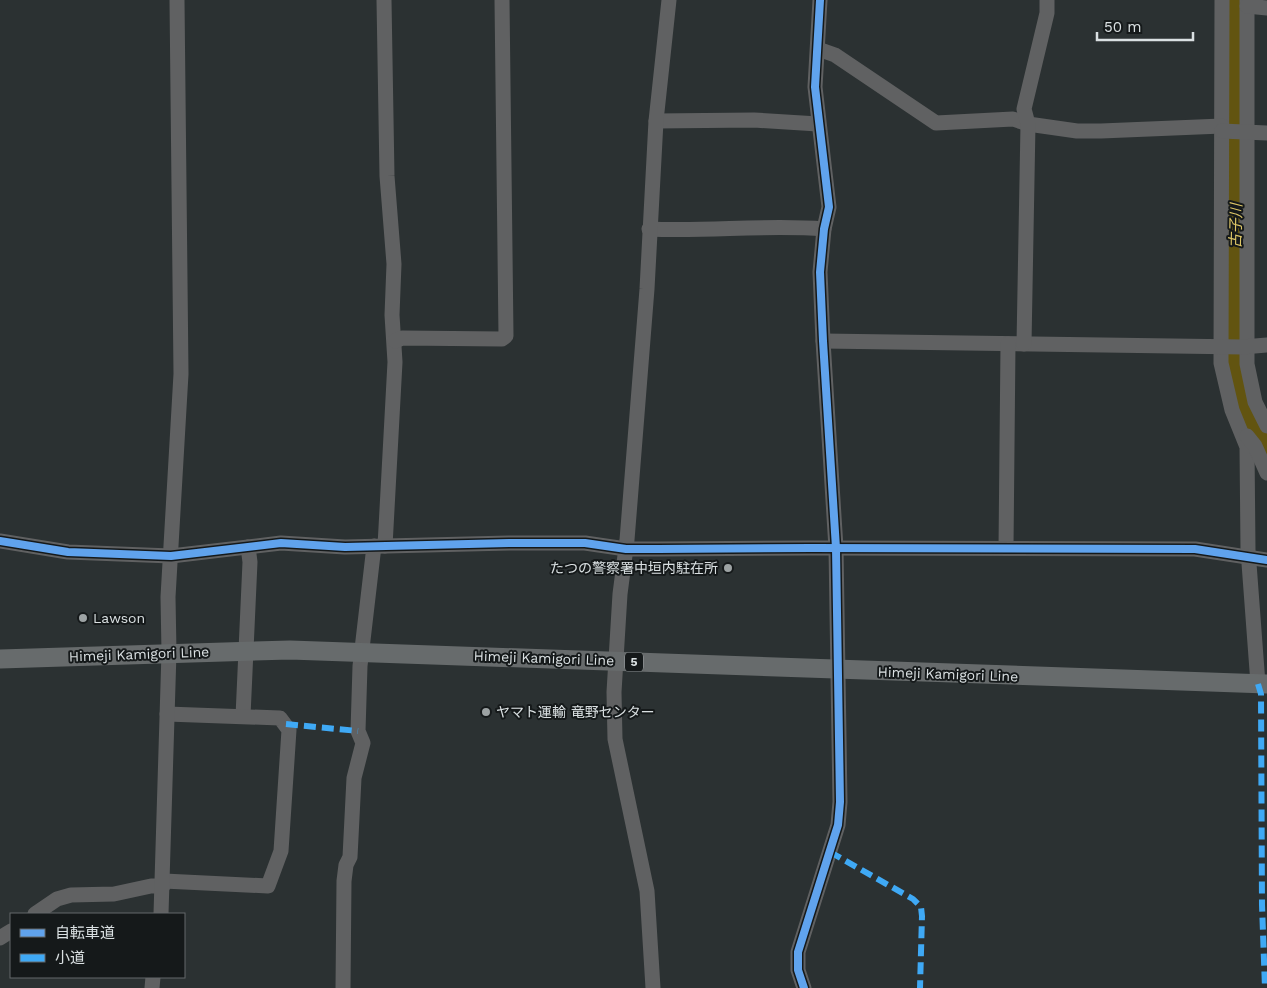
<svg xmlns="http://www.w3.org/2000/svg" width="1267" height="988" viewBox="0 0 1267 988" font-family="'Work Sans','Noto Sans JP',sans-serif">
	<rect width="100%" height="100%" fill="#2b3132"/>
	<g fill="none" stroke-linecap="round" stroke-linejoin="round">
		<path stroke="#625410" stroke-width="22" d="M1239 0 1234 355 1239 389 1267 445"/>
		<g stroke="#606162" stroke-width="15">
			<path d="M384 0 387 176 394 264 392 315 395 362 385 546"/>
			<path d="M1222 0 1221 363 1232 410 1247 447 1248 550 1258 684"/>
			<path d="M1247 0V364L1255 402 1267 426"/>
			<path d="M1247 6 1267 8"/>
			<path d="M818 49 835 55 936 123 1013 119 1028 124 1077 131H1101L1222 126"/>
			<path d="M656 121 754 120 818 124"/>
			<path d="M1222 131 1267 133"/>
			<path d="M649 229C708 232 766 224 824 229"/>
			<path d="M395 341 402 338 502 339 506 336 502 0"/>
			<path d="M823 341 1243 347 1267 345"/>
			<path d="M1024 344 1028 124 1024 109 1047 13V0"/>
			<path d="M1247 436 1255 446 1267 473"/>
			<path d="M0 541 68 552 171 556 281 543 345 547 509 543H585L626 549H658L811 548 1195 549 1267 560"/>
			<path d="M1006 548 1008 344"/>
			<path d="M243 716 250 562 248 547"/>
			<path d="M164 881 268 886 281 851 289 730 280 718 167 714"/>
			<path d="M35 914 57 899 71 895 114 894 151 886H163"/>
			<path d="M161 914 169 652 168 597 181 374 177 0"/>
			<path d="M0 938 11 931"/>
			<path d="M152 988 153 977"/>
			<path d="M343 988 344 881 346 865 350 857 354 778 363 743 358 731 360 666 374 546"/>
			<path d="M653 988 647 891 615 739 614 692 620 594 627 540 647 289 656 121 669 0"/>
			<path d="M804 988 798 970V952L838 825 840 802 836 548 823 341 820 272 824 229 829 207 815 87 820 0"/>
		</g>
		<path stroke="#676b6c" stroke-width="19" d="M0 659 290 650 1267 684"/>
		<g stroke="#3fa9f5" stroke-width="6" stroke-dasharray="12 6" stroke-linecap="butt">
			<path d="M1258 684 1261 694 1262 905 1265 988"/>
			<path d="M286 724 358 731"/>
			<path d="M830 852 913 899 921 907 922 916 920 988"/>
		</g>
		<defs>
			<g id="cycleway">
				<path d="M0 541 68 552 171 556 281 543 345 547 509 543H585L626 549H658L811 548 1195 549 1267 560"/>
				<path d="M804 988 798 970V952L838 825 840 802 836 548 823 341 820 272 824 229 829 207 815 87 820 0"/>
			</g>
		</defs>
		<use href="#cycleway" stroke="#15191a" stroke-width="11"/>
		<use href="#cycleway" stroke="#60a3ed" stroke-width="8"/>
	</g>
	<g fill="#9da3a4" stroke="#15191a" stroke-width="2">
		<circle cx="728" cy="568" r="5"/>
		<circle cx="83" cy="618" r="5"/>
		<circle cx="486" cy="712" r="5"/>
	</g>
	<g text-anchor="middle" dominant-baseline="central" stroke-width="4" stroke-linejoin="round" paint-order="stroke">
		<rect fill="#15191a" stroke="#9fa4a6" stroke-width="1" x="625" y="652.5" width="18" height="19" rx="4"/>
		<g font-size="12" font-weight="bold" fill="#dae0e2">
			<text x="634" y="662">5</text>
		</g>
		<g font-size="14" fill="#dae0e2" stroke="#15191a" text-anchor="start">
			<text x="718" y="568" text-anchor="end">たつの警察署中垣内駐在所</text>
			<text x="93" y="618">Lawson</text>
			<text x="496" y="712">ヤマト運輸 竜野センター</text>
		</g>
		<g font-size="14" fill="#dae0e2" stroke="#15191a">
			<text transform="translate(139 654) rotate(-2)">Himeji Kamigori Line</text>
			<text transform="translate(544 658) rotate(2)">Himeji Kamigori Line</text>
			<text transform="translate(948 674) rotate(2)">Himeji Kamigori Line</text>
		</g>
		<g font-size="15" font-style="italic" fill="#dec767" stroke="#15191a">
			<text transform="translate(1236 226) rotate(-89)">古子川</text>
		</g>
	</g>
	<rect x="10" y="913" width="175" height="65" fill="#15191a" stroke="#64696a"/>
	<rect x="20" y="929" width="25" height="8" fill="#60a3ed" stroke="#64696a"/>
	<text x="55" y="938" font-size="15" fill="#dae0e2">自転車道</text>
	<rect x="20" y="954" width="25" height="8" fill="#3fa9f5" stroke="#64696a"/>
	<text x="55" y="963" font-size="15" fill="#dae0e2">小道</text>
	<path d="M1097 32v8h96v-8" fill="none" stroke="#dae0e2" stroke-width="2.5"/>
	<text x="1104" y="32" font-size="15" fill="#dae0e2" stroke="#15191a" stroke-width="4" paint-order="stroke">50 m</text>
</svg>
